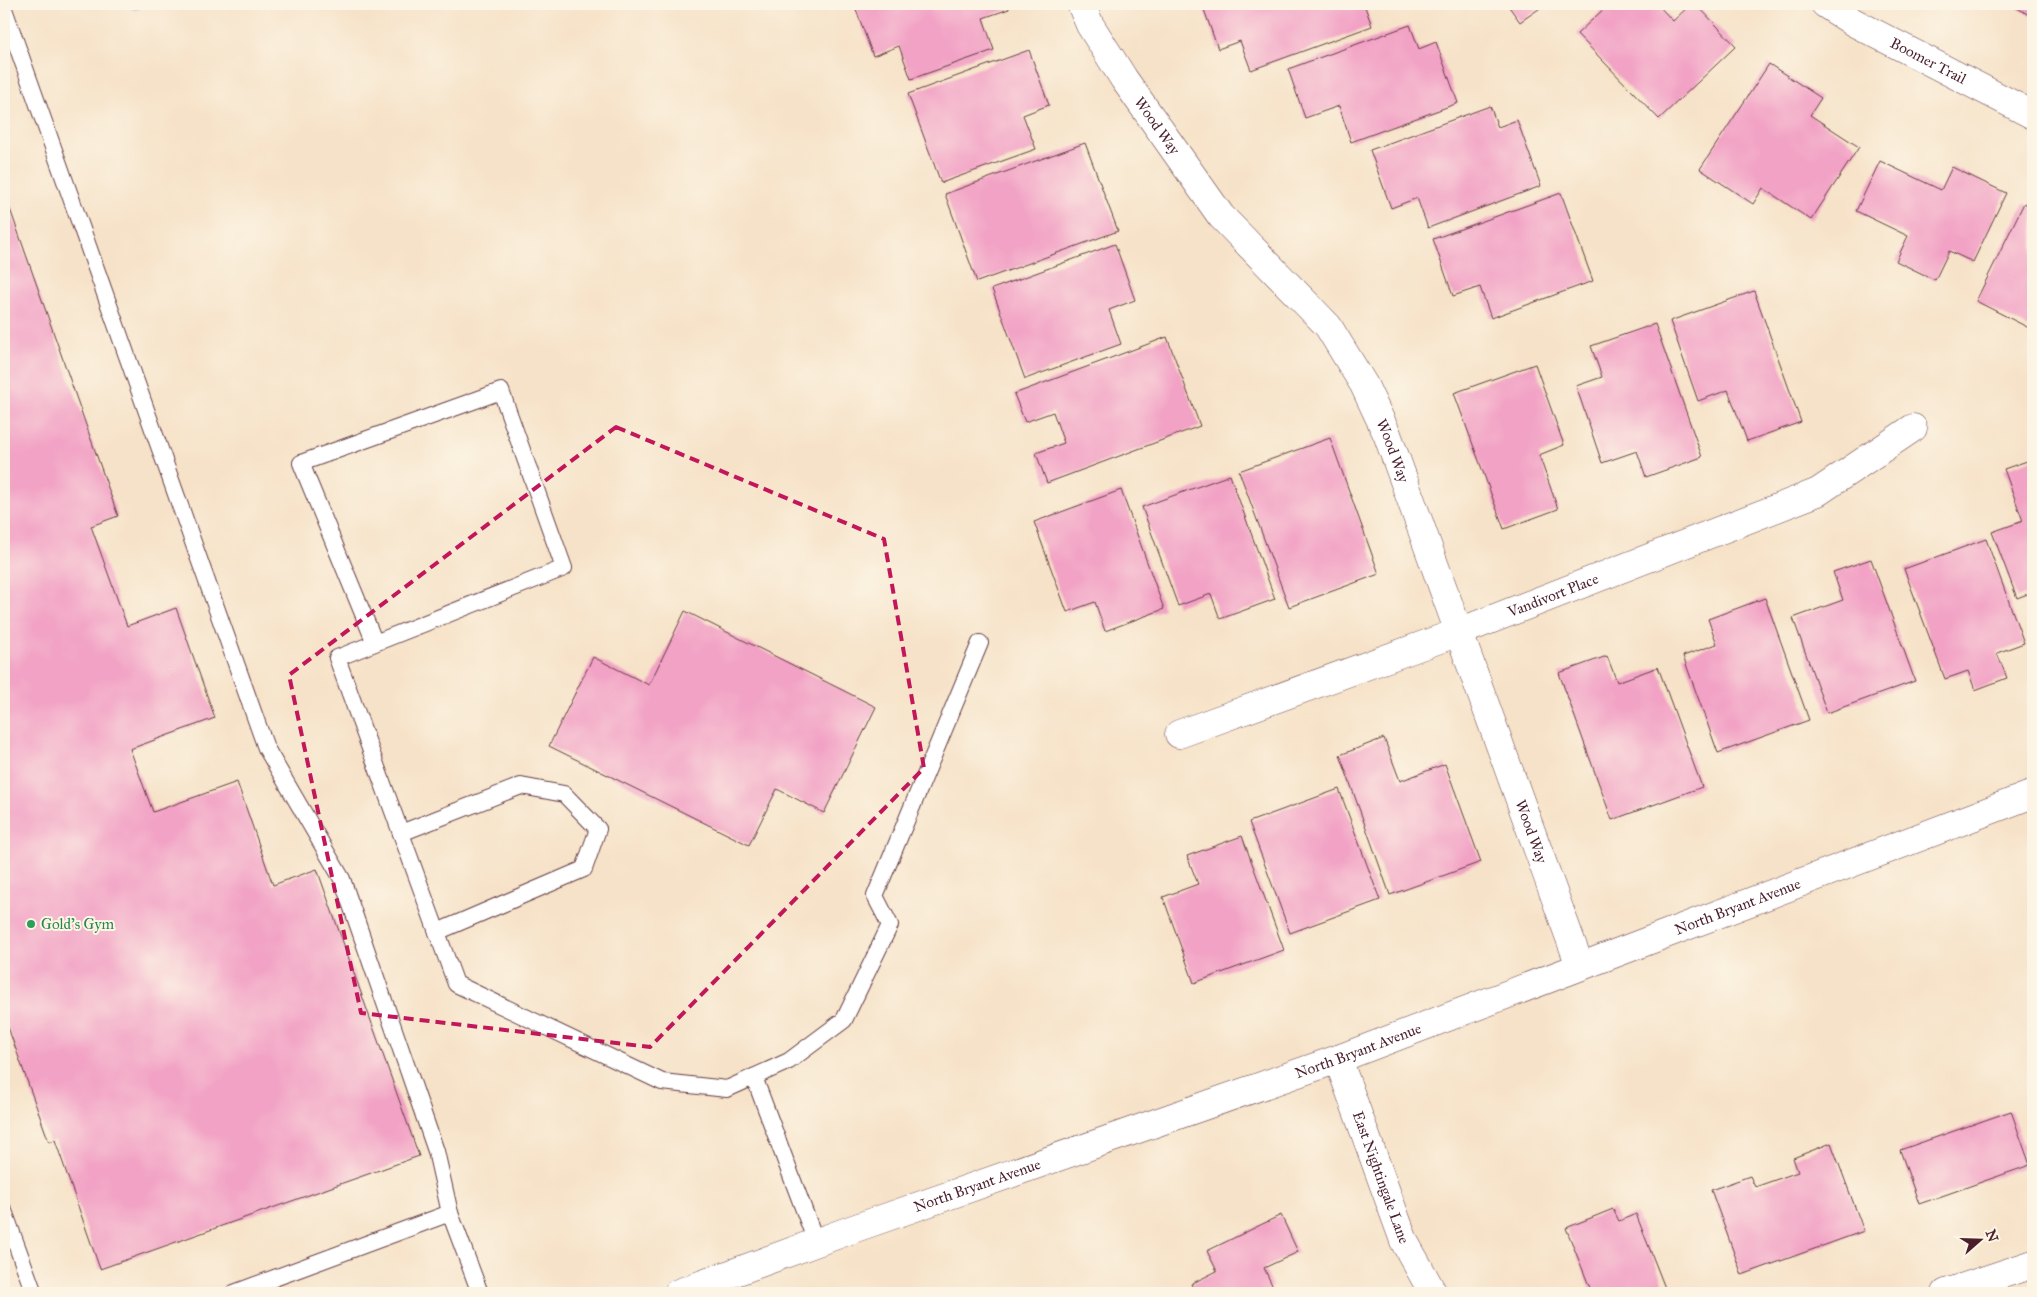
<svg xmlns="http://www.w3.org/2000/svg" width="2037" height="1297" viewBox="0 0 2037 1297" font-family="'IM FELL Great Primer',serif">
	<rect width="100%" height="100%" fill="#fcf5e5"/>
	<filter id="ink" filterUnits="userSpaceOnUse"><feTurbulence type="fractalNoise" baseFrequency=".02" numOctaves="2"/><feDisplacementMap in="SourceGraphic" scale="10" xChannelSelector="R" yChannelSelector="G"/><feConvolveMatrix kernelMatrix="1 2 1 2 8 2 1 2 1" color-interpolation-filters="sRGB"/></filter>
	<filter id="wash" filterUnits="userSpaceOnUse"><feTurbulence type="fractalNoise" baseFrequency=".0096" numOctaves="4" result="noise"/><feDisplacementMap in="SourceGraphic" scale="20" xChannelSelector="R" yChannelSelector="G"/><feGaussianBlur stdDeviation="1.12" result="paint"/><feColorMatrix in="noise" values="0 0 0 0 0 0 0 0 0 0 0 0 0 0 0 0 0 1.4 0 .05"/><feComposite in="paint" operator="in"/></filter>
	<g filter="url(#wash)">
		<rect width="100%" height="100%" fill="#f6e2c8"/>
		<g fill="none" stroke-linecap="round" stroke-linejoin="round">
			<path stroke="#6ca3da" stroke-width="11" d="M135 4H136"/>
		</g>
		<g id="blocks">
			<g fill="#f2a2c5">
				<path d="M854 4H1008L1009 9 983 18 994 50 911 79 899 46 873 56Z"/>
				<path d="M1202 4H1364L1372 26 1251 70 1240 41 1218 49Z"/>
				<path d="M1507 4H1546L1520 22Z"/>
				<path d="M1609 4H1657L1673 21 1691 4H1696L1736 46 1659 119 1577 34Z"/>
				<path d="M2011 4H2033V15L2032 17Z"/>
				<path d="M1410 25 1419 49 1436 42 1458 103 1351 142 1339 106 1305 118 1288 69Z"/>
				<path d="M1029 50 1049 105 1023 115 1036 149 941 183 908 94Z"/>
				<path d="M1769 64 1821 98 1810 115 1859 147 1811 220 1763 188 1753 204 1700 169Z"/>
				<path d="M1490 106 1498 127 1517 120 1541 186 1428 228 1417 198 1391 208 1370 150Z"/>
				<path d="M1085 143 1118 231 977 282 945 194Z"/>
				<path d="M1880 161 1941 190 1952 167 2006 193 1973 262 1949 251 1935 280 1896 261 1908 236 1856 211Z"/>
				<path d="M4 192 118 516 91 526 127 626 176 608 215 718 130 749 153 812 237 782 273 885 317 869 419 1156 100 1269 55 1140 49 1142 4 1016Z"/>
				<path d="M1561 193 1593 281 1491 318 1480 287 1453 296 1433 239Z"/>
				<path d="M2024 203 2033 208V330L1976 301Z"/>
				<path d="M1115 244 1135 300 1109 310 1121 344 1025 379 992 289Z"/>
				<path d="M1754 291 1801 422 1747 441 1728 390 1698 401 1670 321Z"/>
				<path d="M1655 324 1702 457 1646 477 1637 451 1602 463 1576 386 1602 377 1591 346Z"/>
				<path d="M1167 337 1200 426 1047 483 1036 453 1064 443 1053 412 1025 422 1014 394Z"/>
				<path d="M1535 364 1564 445 1539 455 1558 509 1504 529 1454 393Z"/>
				<path d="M1330 438 1379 574 1289 607 1239 471Z"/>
				<path d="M2033 459V592L2017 598 1992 532 2023 521 2004 469Z"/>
				<path d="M1230 475 1275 599 1220 619 1211 594 1178 606 1142 507Z"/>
				<path d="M1121 490 1164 609 1105 631 1095 602 1067 612 1034 522Z"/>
				<path d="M1986 539 2024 643 1997 653 2007 678 1975 690 1968 671 1945 679 1904 569Z"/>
				<path d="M1871 559 1915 681 1827 713 1793 618 1843 600 1833 572Z"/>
				<path d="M1765 598 1809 720 1718 753 1683 656 1717 644 1708 619Z"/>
				<path d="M685 611 876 707 824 813 777 789 749 845 549 746 593 657 649 685Z"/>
				<path d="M1607 656 1617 682 1658 667 1702 787 1612 820 1559 673Z"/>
				<path d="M1384 738 1400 781 1445 764 1481 862 1390 895 1340 755Z"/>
				<path d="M1339 789 1380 900 1290 933 1249 822Z"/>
				<path d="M1242 836 1284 950 1194 983 1163 897 1198 884 1187 856Z"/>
				<path d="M2011 1111 2030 1165 1919 1204 1900 1150Z"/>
				<path d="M1831 1143 1864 1231 1742 1275 1711 1190 1750 1176 1755 1187 1798 1172 1793 1158Z"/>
				<path d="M1613 1209 1619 1221 1636 1214 1667 1293H1592L1566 1228Z"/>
				<path d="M1281 1215 1298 1252 1264 1268 1273 1287 1269 1289 1271 1293H1195L1191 1284 1217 1271 1207 1251Z"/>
			</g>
		</g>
	</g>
	<g filter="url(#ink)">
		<use href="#blocks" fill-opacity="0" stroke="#643c43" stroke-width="1"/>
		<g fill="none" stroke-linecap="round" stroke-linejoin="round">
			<defs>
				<g id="service">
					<path d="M4 9 266 748 342 879 436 1151 450 1213 480 1293"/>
					<path d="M375 643 301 463 501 391 564 568 337 658 456 984 662 1082 727 1089 789 1061 844 1020 890 925 875 896 980 643"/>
					<path d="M401 833 521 786 564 794 598 829 584 869 437 932"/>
					<path d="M754 1077 816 1242"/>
					<path d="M4 1211 34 1293"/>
					<path d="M234 1293 450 1213"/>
				</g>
				<g id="minor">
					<path id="s1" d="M1081 4 1090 25 1124 79 1221 216 1328 326 1364 385 1387 434 1580 966"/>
					<path id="s2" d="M1825 4 1853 22 2033 115"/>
					<path id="s3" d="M1179 734 1459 632 1818 492 1913 428"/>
					<path id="s4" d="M1338 1059 1404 1241 1433 1293"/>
					<path d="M1946 1293 2033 1264"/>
				</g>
				<g id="tertiary">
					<path id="s5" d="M678 1293 853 1229 1338 1059 2033 794"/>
				</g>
			</defs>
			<use href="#service" stroke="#643c43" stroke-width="18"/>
			<use href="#minor" stroke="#643c43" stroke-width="29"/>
			<use href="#tertiary" stroke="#643c43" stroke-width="29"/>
			<use href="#service" stroke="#fff" stroke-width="16"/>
			<use href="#minor" stroke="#fff" stroke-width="28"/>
			<use href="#tertiary" stroke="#fff" stroke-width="28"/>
		</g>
	</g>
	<path fill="none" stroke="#c2185b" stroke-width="4" stroke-dasharray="10 6" stroke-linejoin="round" d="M616 427 884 539 924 768 650 1047 361 1013 289 675Z"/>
	<circle fill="#2e9e5b" stroke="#fcf5e5" stroke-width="2" cx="31" cy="924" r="5"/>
	<g text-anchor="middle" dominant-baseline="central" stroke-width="4" stroke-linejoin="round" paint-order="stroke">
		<g font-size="15" fill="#4a1f2b" stroke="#fcf5e5">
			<text stroke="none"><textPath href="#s2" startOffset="118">Boomer Trail</textPath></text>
			<text stroke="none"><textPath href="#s1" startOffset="144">Wood Way</textPath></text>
			<text stroke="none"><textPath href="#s1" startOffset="549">Wood Way</textPath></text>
			<text stroke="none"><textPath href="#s3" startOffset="399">Vandivort Place</textPath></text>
			<text stroke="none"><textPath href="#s1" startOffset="954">Wood Way</textPath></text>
			<text stroke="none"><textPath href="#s5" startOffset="1128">North Bryant Avenue</textPath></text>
			<text stroke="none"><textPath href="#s5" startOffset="722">North Bryant Avenue</textPath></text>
			<text stroke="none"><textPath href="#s4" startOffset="126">East Nightingale Lane</textPath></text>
			<text stroke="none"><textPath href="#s5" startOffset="318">North Bryant Avenue</textPath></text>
		</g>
		<g font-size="15" fill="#27864d" stroke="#fcf5e5" text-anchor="start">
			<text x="41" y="924">Gold's Gym</text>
		</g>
	</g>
	<rect width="2037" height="1297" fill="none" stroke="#fcf5e5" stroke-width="20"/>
	<g transform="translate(1980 1240) rotate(70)" stroke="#fcf5e5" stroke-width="4" paint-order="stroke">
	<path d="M0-4L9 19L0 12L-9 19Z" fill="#4a1f2b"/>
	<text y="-8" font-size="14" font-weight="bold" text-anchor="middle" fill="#4a1f2b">N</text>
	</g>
</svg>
